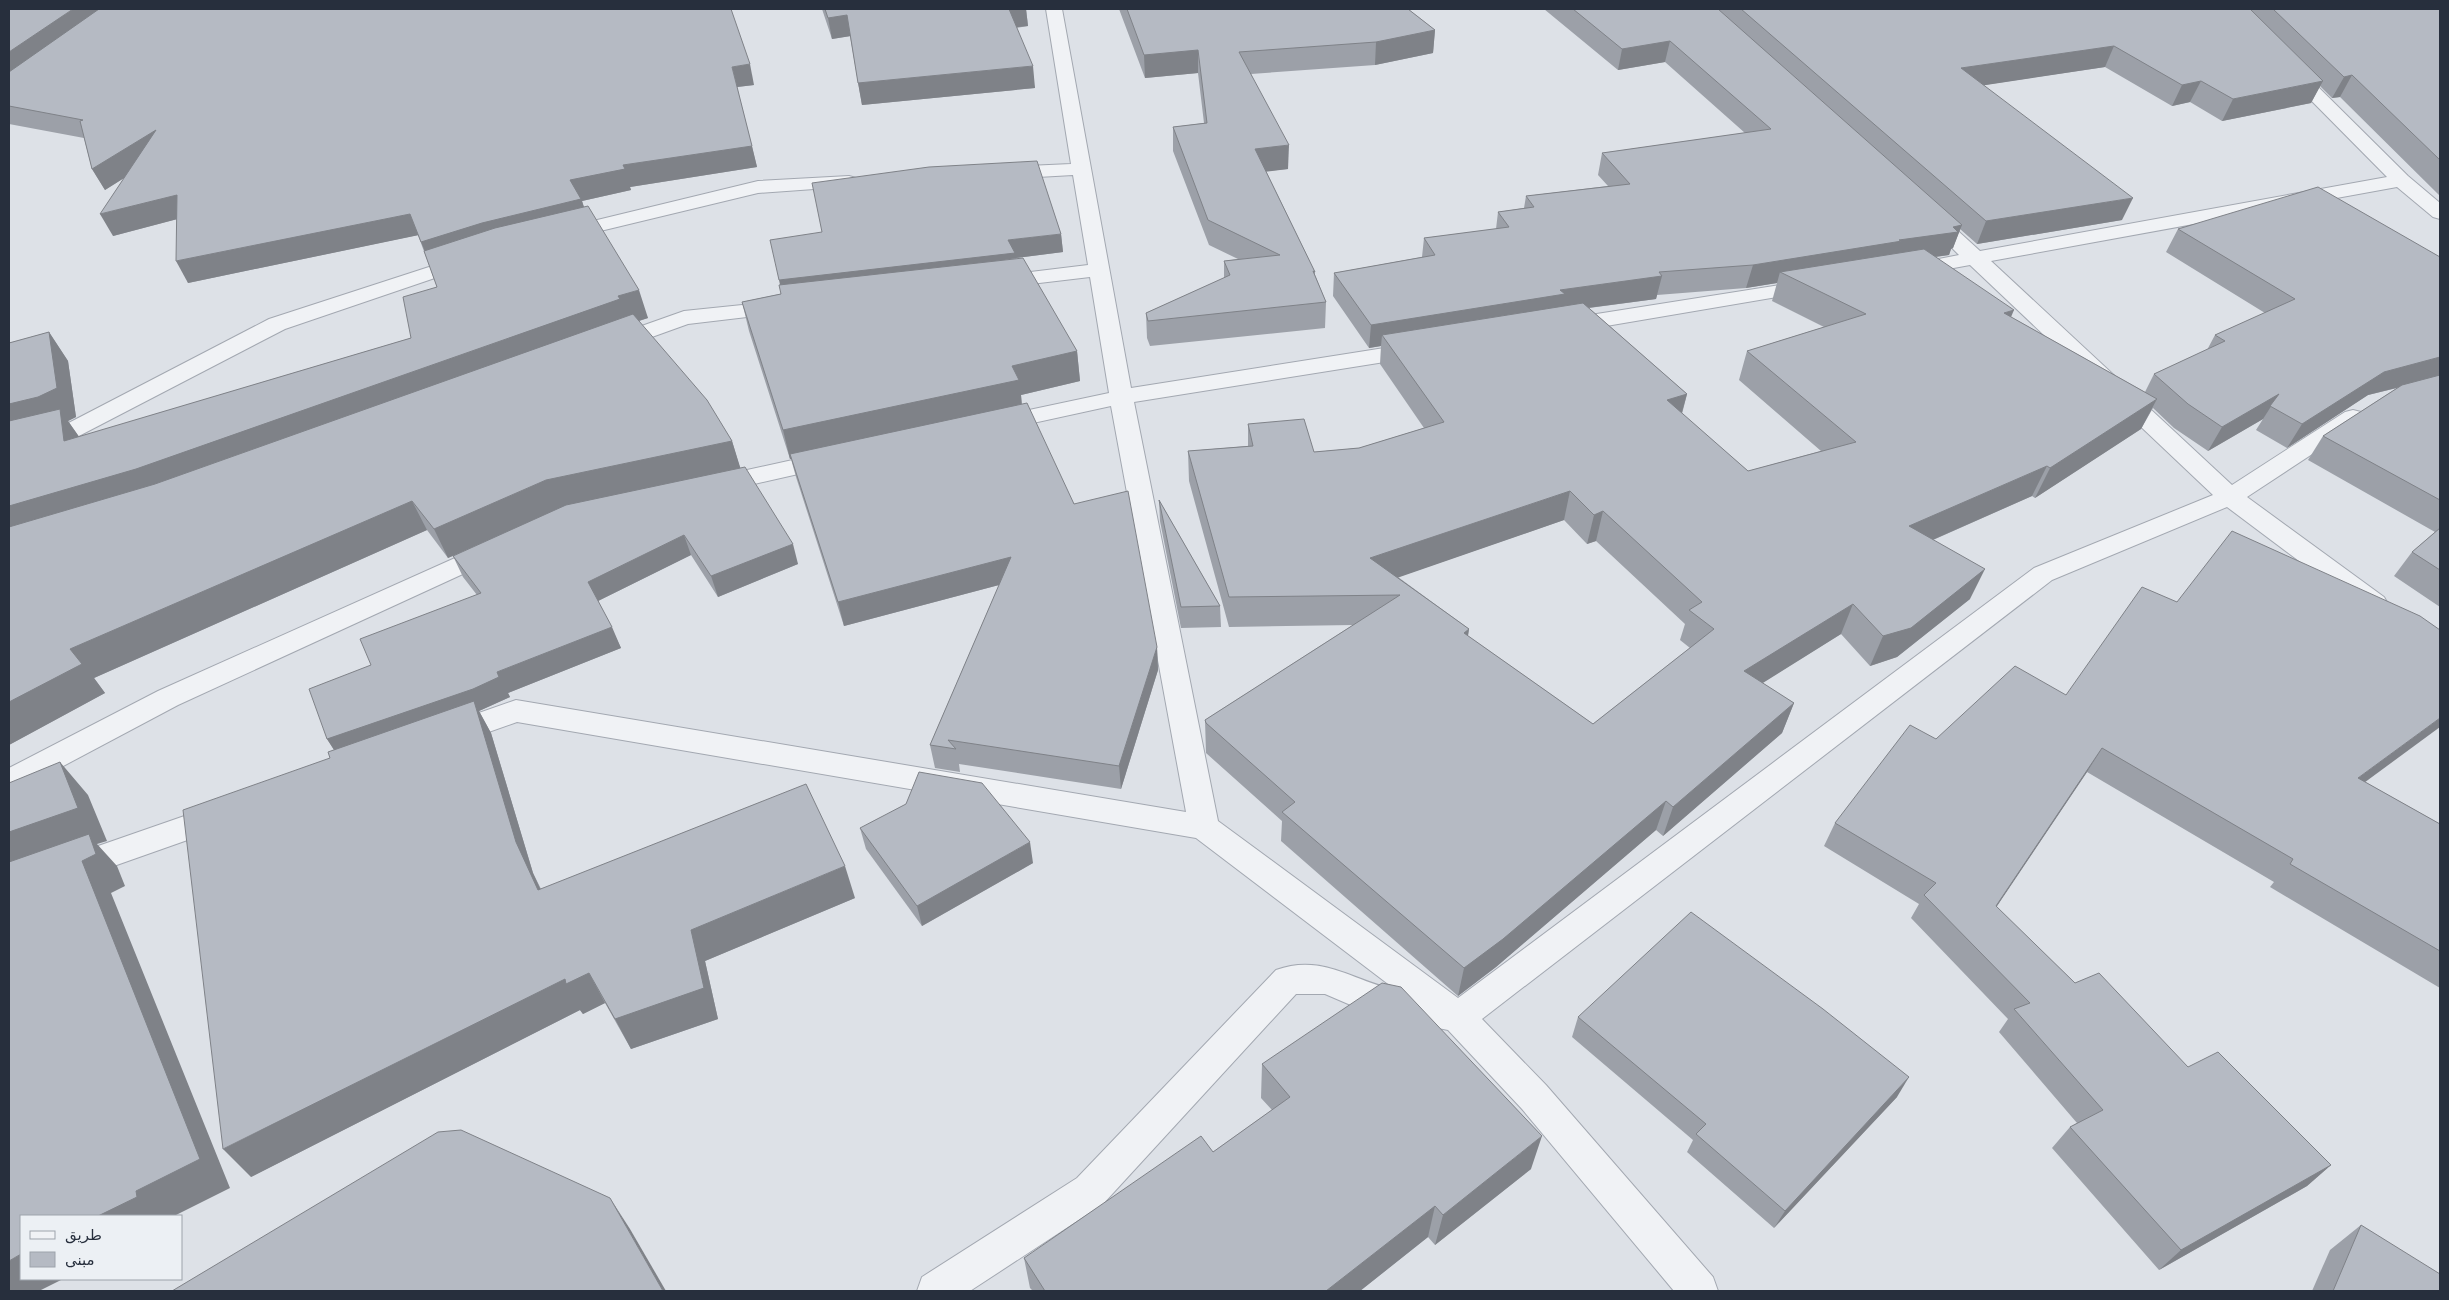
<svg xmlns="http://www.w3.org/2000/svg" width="2449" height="1300" viewBox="0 0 2449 1300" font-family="'DejaVu Sans','Noto Naskh Arabic',sans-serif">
	<rect width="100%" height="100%" fill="#dde1e7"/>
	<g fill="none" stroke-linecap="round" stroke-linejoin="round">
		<defs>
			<g id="minor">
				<path d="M1046 9H1062L1131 388 1416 343 1424 345 1427 350 1424 355 1416 357 1134 402 1218 821 1458 998 2034 568 2213 495 1970 265 1910 276 1903 274 1900 270 1903 266 1959 255 1918 214 1921 210 1928 208 1935 210 1980 251 2387 177 2284 73 2281 69 2284 65H2296L2408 176 2440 203V219L2433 217 2397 187 1991 261 2232 485 2345 412 2353 410 2361 412 2365 417 2361 422 2247 497 2384 597 2388 604 2384 611 2375 613 2366 611 2227 507 2052 580 1482 1019 1546 1085 1713 1277 1718 1291H1674L1522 1109 1448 1030 1374 1015 1325 994H1296L1103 1204 970 1291H917L922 1277 1077 1178 1276 970C1322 953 1353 981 1396 990L1196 838 517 722 449 746 439 743 435 735 439 727 516 700 1186 812 1111 406 996 431 988 429 984 424 988 419 996 417 1109 393 1090 277 998 288 991 286 987 282 991 278 998 276 1088 265 1073 175 1005 179 998 177 995 173 998 169 1005 167 1071 164Z"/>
				<path d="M849 176 856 178 859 182 856 186 758 193 563 240 556 238 553 234 556 230 758 181Z"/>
				<path d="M466 255 473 257 476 261 473 265 285 329 75 438 9 454V440L59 428 269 319Z"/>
				<path d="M1811 280 1818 282 1822 286 1818 290 1565 333 1557 331 1554 326 1557 321 1565 319Z"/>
				<path d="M782 301 790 302 793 307 790 312 688 324 613 351 605 349 602 344 605 339 684 311Z"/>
				<path d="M829 452 838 455 841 460 838 465 715 493 706 491 703 485 706 479 715 477Z"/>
				<path d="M493 541 502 544 506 550 502 556 178 705 20 789 9 793V768L158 691Z"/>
				<path d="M219 804 230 807 234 816 230 825 9 903V877Z"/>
			</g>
		</defs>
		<use href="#minor" stroke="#a3a8b1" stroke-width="2"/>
		<use href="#minor" fill="#f0f2f5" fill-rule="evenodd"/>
	</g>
	<g fill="#9ca0a8" fill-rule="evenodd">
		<path d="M9 9 754 85 737 87 757 167 630 187 631 190 582 201 584 207 648 318 639 321 732 441 740 468 798 564 718 597 691 555 598 601 621 648 508 693 510 697 479 711 491 733 533 873 541 889 855 898 705 961 718 1019 631 1049 605 1003 583 1014 580 1010 251 1177 330 758 334 750 327 739 371 665 477 595 463 577 453 556 558 509 448 558 427 530 94 678 105 693 9 745V343L49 332 68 361 76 417 68 421 79 437 411 338 437 287 418 235 188 283 177 219 113 236 124 178 105 190 92 169 84 138 9 124Z"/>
		<path d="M822 9H1026L1028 26 1016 28 1035 88 862 105 850 36 832 39Z"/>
		<path d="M1119 9H1408L1435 30 1433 53 1375 65 1251 74 1288 169 1266 171 1315 272V275L1326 302 1325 328 1150 346 1147 338 1146 313 1224 278V261L1238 259 1209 245 1173 151V127L1204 123 1198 73 1145 78Z"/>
		<path d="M1544 9H2440V196L2340 97 2332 98 2320 86 2311 103 2222 121 2190 102 2172 106 2105 67 1984 85 2122 220 1977 244 1960 229 1953 248 1951 249 1949 255 1936 257 2011 317 2145 392 2154 374 2207 350 2215 335 2265 313 2166 252 2178 229 2440 257V607L2394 576 2412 552 2435 532 2308 460 2323 436 2397 388 2368 395 2287 448 2256 430 2263 419 2208 451 2174 428 2153 408 2141 429 2035 498 2032 496 1933 540 1970 599 1897 657 1870 666 1841 634 1762 683 1794 703 1782 733 1663 836 1656 830 1496 967 1458 996 1281 841 1282 821 1206 753 1205 720 1353 625 1229 627 1189 481 1188 451 1248 446V424L1314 452 1359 448 1424 428 1380 364 1381 346 1369 348 1333 296 1334 273 1422 257 1424 238 1496 229 1498 212 1524 208 1526 196 1608 186 1598 175 1602 153 1745 133 1665 62 1618 70ZM1777 283 1772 301 1824 327 1747 351 1739 380 1821 451 1748 471 1682 414 1687 394 1589 308 1656 299 1657 295 1746 288ZM1564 520 1587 544 1596 541 1685 624 1680 640 1690 648 1593 724 1468 636 1469 629 1398 577Z"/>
		<path d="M1061 234 1063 252 1016 258 1077 351 1080 381 1021 395 1022 404 1074 504 1157 647 1158 670 1121 789 959 764 960 772 935 768 930 745 999 585 844 626 796 477 791 459H790L749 331 742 302Z"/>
		<path d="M1159 500 1220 606 1221 627 1181 628 1160 521Z"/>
		<path d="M2177 602 2365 782 2440 824V988L2270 887 2274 882 2087 772 1996 907 2075 983 2188 1067 2331 1165 2307 1186 2159 1270 2052 1148 2070 1127 2077 1123 1999 1032 2008 1019 1911 918 1919 904 1824 846 1835 823 1936 739 2066 695Z"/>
		<path d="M860 828 1033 863 922 926 866 849Z"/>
		<path d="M1578 1017 1897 1097 1774 1228 1687 1152 1693 1140 1572 1037Z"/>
		<path d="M1262 1064 1531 1169 1435 1245 1428 1237 1360 1291H1033L1030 1288 1024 1258 1213 1152 1272 1110 1261 1098Z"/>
		<path d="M2361 1225 2440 1291H2312L2330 1250Z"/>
	</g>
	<g fill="#7f8288">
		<path d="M73 9H112L9 80V52Z"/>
		<path d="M1008 9H1026L1028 26 1010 28Z"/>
		<path d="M847 15 851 36 832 39 828 18Z"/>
		<path d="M1435 30 1433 53 1375 65 1376 42Z"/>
		<path d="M1670 41 1665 62 1618 70 1622 49Z"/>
		<path d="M2114 46 2105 67 1953 90 1961 68Z"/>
		<path d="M1198 50V73L1145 78 1144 55Z"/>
		<path d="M750 64 754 85 737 87 732 67Z"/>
		<path d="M1033 66 1035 88 862 105 858 83Z"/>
		<path d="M2352 75 2340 97 2332 98 2344 77Z"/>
		<path d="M2201 81 2190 102 2172 106 2182 85Z"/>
		<path d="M2323 81 2311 103 2222 121 2233 99Z"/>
		<path d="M156 130 167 151 105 190 92 169Z"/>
		<path d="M1289 145 1288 169 1255 173V149Z"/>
		<path d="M752 146 757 167 630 187 631 190 582 201 588 220 430 264 421 242 570 180 623 165Z"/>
		<path d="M177 195 189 216 113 236 100 214Z"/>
		<path d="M2133 198 2122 220 1977 244 1986 221Z"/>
		<path d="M410 214 419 235 188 283 176 261Z"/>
		<path d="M1962 225 1953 248 1951 249 1949 255 1894 262 1780 272 1777 283 1746 288 1753 265Z"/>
		<path d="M1061 234 1063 252 1016 258 783 299 779 280 1008 240Z"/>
		<path d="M1662 276 1656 299 1382 335 1381 346 1369 348 1371 325 1560 290Z"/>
		<path d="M639 290 648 318 629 324 9 543V506L618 296Z"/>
		<path d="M2014 310 2002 338 2004 313Z"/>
		<path d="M49 332 68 361 76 417 68 421 80 438 84 470 9 438V404Z"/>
		<path d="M1077 351 1080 381 1021 395 1022 410 790 459 783 430 1012 366Z"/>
		<path d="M2440 357V377L2368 395 2287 448 2302 424 2384 372Z"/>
		<path d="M1687 394 1679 423 1667 400Z"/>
		<path d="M2279 394 2263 419 2208 451 2222 427Z"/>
		<path d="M2157 399 2141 429 2035 498 2050 468Z"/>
		<path d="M732 441 741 470 558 509 448 558 434 529 546 480Z"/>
		<path d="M2047 466 2032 496 1896 556 1909 526Z"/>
		<path d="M1570 491 1564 520 1368 588 1370 558Z"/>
		<path d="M412 501 427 530 94 678 105 693 9 745V702L70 649Z"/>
		<path d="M1603 511 1596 541 1587 544 1594 515Z"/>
		<path d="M684 535 691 555 596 602 588 582Z"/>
		<path d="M793 544 798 564 718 597 711 576Z"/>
		<path d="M1011 557 1014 581 844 626 838 602Z"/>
		<path d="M1985 569 1970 599 1897 657 1870 666 1883 636Z"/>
		<path d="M1853 604 1841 634 1734 701 1744 671Z"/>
		<path d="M612 627 621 648 508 693 510 697 479 711 491 733 533 873 555 921 340 759 327 739Z"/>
		<path d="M1469 629 1464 659V633Z"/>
		<path d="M1157 647 1158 670 1121 789 1119 766Z"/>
		<path d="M1794 703 1782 733 1663 836 1673 807Z"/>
		<path d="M2440 718V727L2338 802 2358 778Z"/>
		<path d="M2102 748 2087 772 1981 930 1996 906Z"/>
		<path d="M60 762 88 795 107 841 97 844 117 866 125 886 111 893 230 1188 174 1216H98L9 875V832Z"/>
		<path d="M1666 801 1656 830 1496 967 1458 996 1464 968Z"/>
		<path d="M1030 842 1033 863 922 926 917 906Z"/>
		<path d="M845 866 855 898 705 961 718 1019 631 1049 615 1019 691 930Z"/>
		<path d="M589 973 605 1003 583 1014 580 1010 251 1177 223 1149 565 979Z"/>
		<path d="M1909 1077 1897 1097 1774 1228 1785 1211Z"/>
		<path d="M1542 1136 1531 1169 1435 1245 1443 1215Z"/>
		<path d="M2331 1165 2307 1186 2159 1270 2181 1250Z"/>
		<path d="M610 1198 630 1229 666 1291H663Z"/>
		<path d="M1435 1206 1428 1237 1360 1291H1326Z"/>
		<path d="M21 1254V1279H63L39 1291H9V1261Z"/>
	</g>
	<g fill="#b5bac3" stroke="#7f8288" fill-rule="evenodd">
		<path d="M9 9H73L9 52Z"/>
		<path d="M99 9H731L750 64 732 67 752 146 623 165 625 169 570 180 581 199 482 223 421 242 410 214 176 261 177 195 100 214 156 130 92 169 80 121 83 120 9 106V72Z"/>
		<path d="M825 9H1009L1033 66 858 83 847 15 828 18Z"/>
		<path d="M1127 9H1408L1435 30 1376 42 1239 52 1289 145 1255 149 1315 272 1313 271 1326 302 1148 321 1146 313 1230 275 1224 261 1280 255 1208 220 1173 127 1207 123 1198 50 1144 55Z"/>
		<path d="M1573 9H1718L1962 225 1953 227 1958 232 1899 240 1902 241 1753 265 1659 272 1662 276 1560 290 1565 294 1371 325 1334 273 1435 255 1424 238 1509 227 1498 212 1534 207 1526 196 1630 184 1602 153 1771 129 1670 41 1622 49Z"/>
		<path d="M1741 9H2250L2323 81 2233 99 2201 81 2182 85 2114 46 1961 68 2133 198 1986 221Z"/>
		<path d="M2273 9H2440V160L2352 75 2344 77Z"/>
		<path d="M1037 161 1061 234 1008 240 1015 253 779 280 770 240 822 232 812 183 929 167Z"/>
		<path d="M2318 187 2440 257V357L2384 372 2302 424 2270 406 2279 394 2222 427 2188 404 2154 374 2225 341 2215 335 2295 299 2178 229Z"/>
		<path d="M588 206 639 290 618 296 620 299 136 469 9 506V421L60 409 64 441 411 338 403 297 437 287 424 251 495 228Z"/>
		<path d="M1924 249 2014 310 2004 313 2157 399 2050 468 2047 466 1909 526 1985 569 1911 628 1883 636 1853 604 1744 671 1794 703 1673 807 1666 801 1503 939 1464 968 1282 812 1295 802 1206 723 1205 720 1400 595 1229 597 1188 451 1253 446 1248 424 1304 419 1314 452 1359 448 1444 422 1382 335 1583 303 1687 394 1667 400 1748 471 1856 442 1747 351 1866 314 1780 272ZM1570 491 1594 515 1603 511 1702 602 1689 610 1714 629 1593 724 1464 633 1469 629 1370 558Z"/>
		<path d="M1023 258 1077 351 1012 366 1019 380 783 430 742 302 781 294 779 285Z"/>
		<path d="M633 314 707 400 732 441 546 480 434 529 412 501 70 649 82 664 9 702V527L155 484Z"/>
		<path d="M49 332 57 388 38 397 9 404V343Z"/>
		<path d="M2440 375V500L2323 436 2402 385Z"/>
		<path d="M1027 403 1074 504 1128 491 1157 647 1119 766 948 740 956 749 930 745 1011 557 838 602 790 454Z"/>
		<path d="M745 467 793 544 711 576 684 535 588 582 612 627 497 672 499 677 473 689 327 739 309 689 371 665 360 639 481 593 453 556 566 505Z"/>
		<path d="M1159 500 1220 606 1181 607Z"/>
		<path d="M2440 528V570L2412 552Z"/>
		<path d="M2232 531 2420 616 2440 630V718L2358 778 2440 824V951L2290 864 2293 859 2102 748 1996 906 2075 983 2099 973 2188 1067 2218 1052 2331 1165 2181 1250 2070 1127 2103 1110 2014 1009 2030 1003 1924 895 1936 883 1835 823 1910 725 1936 739 2015 666 2066 695 2142 587 2177 602Z"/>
		<path d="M474 701 516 842 538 890 806 784 845 866 691 930 704 988 615 1019 589 973 566 984 565 979 223 1149 183 810 330 758 328 752Z"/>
		<path d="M60 762 78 808 9 832V783Z"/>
		<path d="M919 772 982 783 1030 842 917 906 860 828 906 804Z"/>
		<path d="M89 834 96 854 82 861 200 1159 136 1191 137 1197 98 1216H21V1254L9 1261V862Z"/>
		<path d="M1691 912 1823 1009 1909 1077 1785 1211 1696 1134 1706 1124 1578 1017Z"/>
		<path d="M1382 983 1401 987 1542 1136 1443 1215 1435 1206 1326 1291H1045L1024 1258 1201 1136 1213 1152 1290 1097 1262 1064Z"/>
		<path d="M461 1130 610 1198 663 1291H172L438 1132Z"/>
		<path d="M2361 1225 2440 1274V1291H2333Z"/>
	</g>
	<rect width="2449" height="1300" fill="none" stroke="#272f3d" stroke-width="20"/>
	<rect x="20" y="1215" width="162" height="65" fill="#ecf0f4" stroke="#9da3ab"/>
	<rect x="30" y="1231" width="25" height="8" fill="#f0f2f5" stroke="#9da3ab"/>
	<text x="65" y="1240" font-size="15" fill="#272f3d">طريق</text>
	<rect x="30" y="1252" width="25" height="15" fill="#b5bac3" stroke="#9da3ab"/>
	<text x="65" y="1265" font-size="15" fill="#272f3d">مبنى</text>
</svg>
